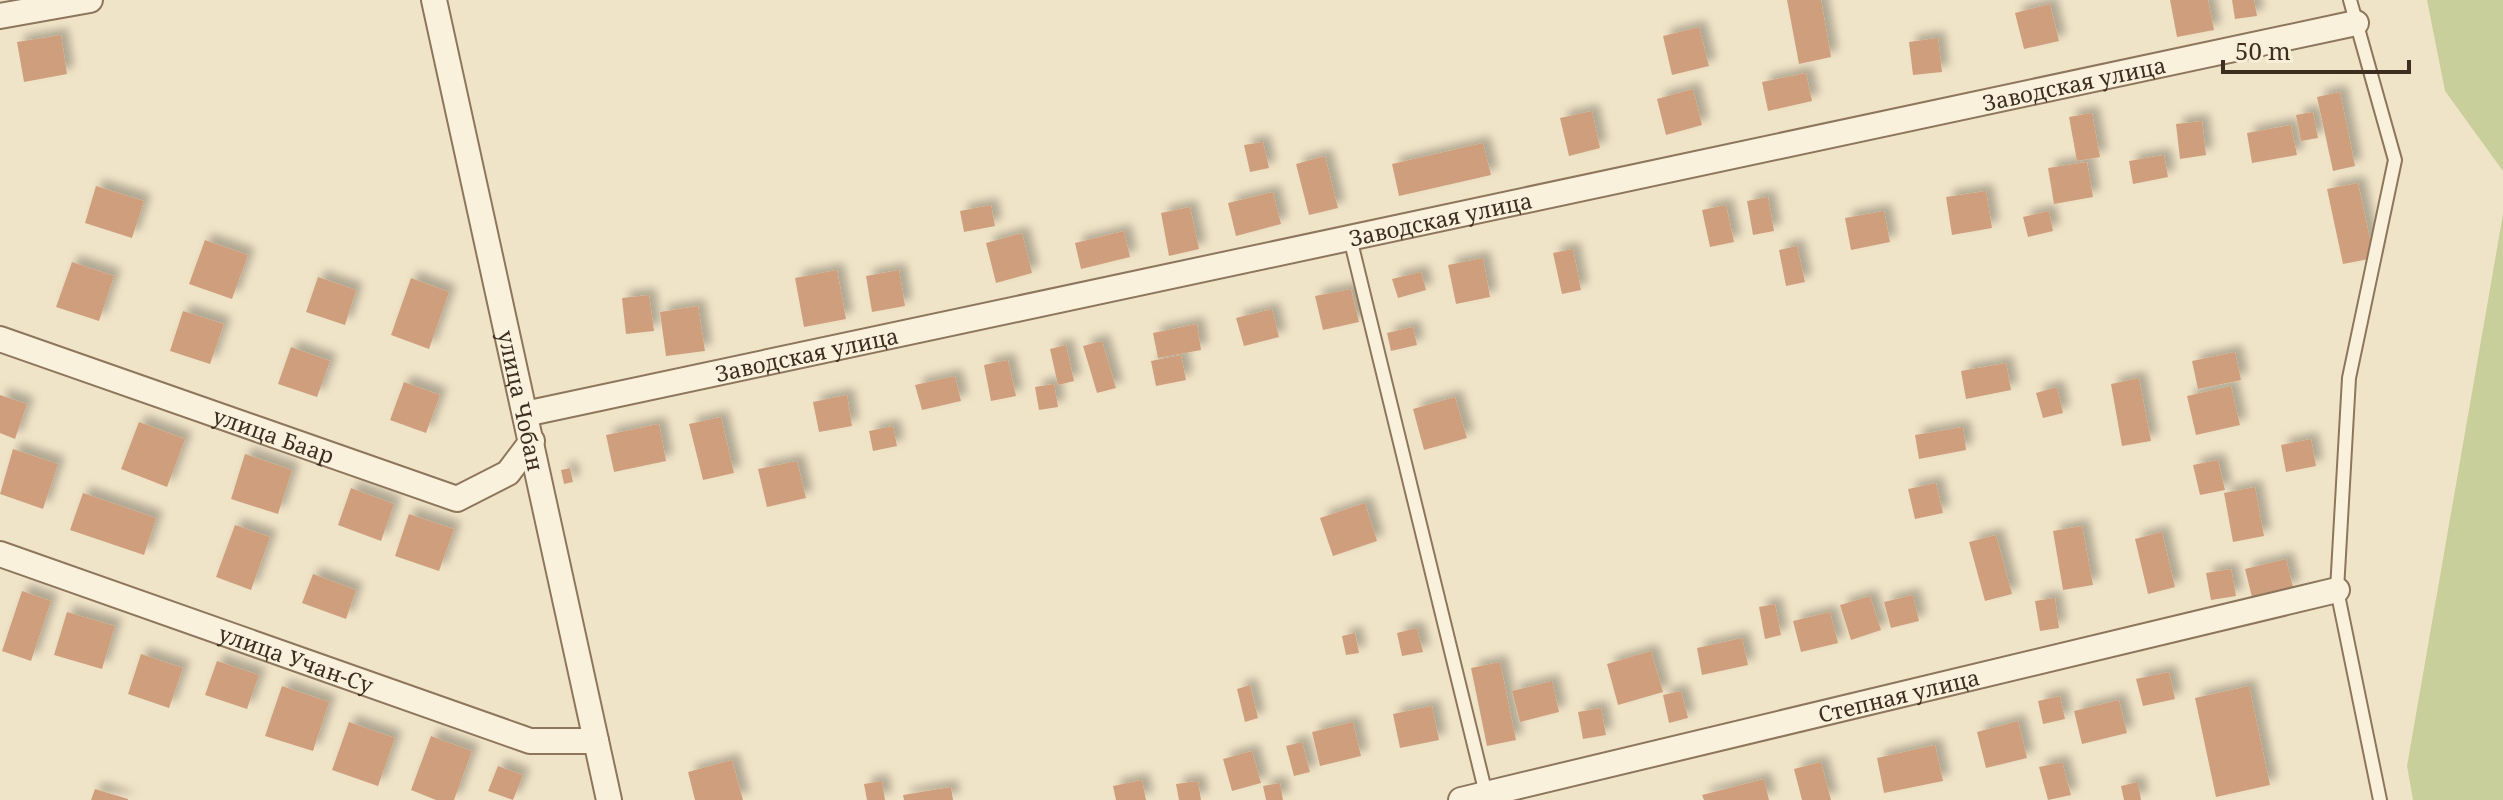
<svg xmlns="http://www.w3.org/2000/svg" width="2503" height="800" viewBox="0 0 2503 800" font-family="'Noto Serif',serif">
	<defs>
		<filter id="shadow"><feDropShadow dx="7" dy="-7" stdDeviation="4" flood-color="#0004"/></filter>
	</defs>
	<rect width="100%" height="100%" fill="#f0e4c8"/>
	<g fill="#c9cf9b">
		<path d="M2427 0H2503V171L2445 91Z"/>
		<path d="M2503 214V800H2413L2407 766Z"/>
	</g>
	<g fill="#cf9f7d" filter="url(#shadow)">
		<path d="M1787 0H1821L1831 57 1799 64Z"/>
		<path d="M2170 0H2208L2214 30 2177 37Z"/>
		<path d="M2232 0H2254L2257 16 2235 19Z"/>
		<path d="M2050 4 2059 41 2024 49 2015 13Z"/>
		<path d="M1699 27 1709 66 1672 75 1663 36Z"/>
		<path d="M61 35 67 74 24 82 17 42Z"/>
		<path d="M1938 38 1942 72 1913 75 1909 42Z"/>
		<path d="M1806 73 1812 101 1768 111 1762 82Z"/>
		<path d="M1693 89 1702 125 1666 135 1657 99Z"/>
		<path d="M2340 92 2355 166 2333 171 2317 97Z"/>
		<path d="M1592 111 1600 148 1569 156 1560 118Z"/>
		<path d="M2313 112 2318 138 2301 141 2296 115Z"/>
		<path d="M2092 113 2100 157 2077 161 2069 117Z"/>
		<path d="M2202 121 2206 155 2180 159 2176 124Z"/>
		<path d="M2291 125 2297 155 2252 163 2247 133Z"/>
		<path d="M1263 142 1269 168 1250 172 1244 145Z"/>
		<path d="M1483 143 1491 175 1399 196 1392 164Z"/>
		<path d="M2164 155 2168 177 2133 184 2129 161Z"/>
		<path d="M1325 156 1338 208 1309 215 1296 164Z"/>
		<path d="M2087 162 2093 197 2054 204 2048 168Z"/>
		<path d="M2358 183 2374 258 2343 264 2327 189Z"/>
		<path d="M96 186 144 201 132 238 85 223Z"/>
		<path d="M1986 191 1992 228 1952 235 1946 197Z"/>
		<path d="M1273 192 1281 224 1236 236 1228 203Z"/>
		<path d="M1768 197 1774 231 1753 235 1747 201Z"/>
		<path d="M991 205 995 226 964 232 960 211Z"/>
		<path d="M1726 205 1734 242 1710 247 1702 210Z"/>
		<path d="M1190 207 1199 249 1169 256 1161 213Z"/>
		<path d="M1884 211 1890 242 1851 250 1845 218Z"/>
		<path d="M2049 211 2053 231 2028 237 2023 217Z"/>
		<path d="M1124 231 1130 257 1081 269 1075 243Z"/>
		<path d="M1022 233 1032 273 996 283 986 243Z"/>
		<path d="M205 240 248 255 232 299 189 284Z"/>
		<path d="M1797 246 1805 282 1786 286 1779 250Z"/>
		<path d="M1573 249 1581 290 1562 294 1553 253Z"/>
		<path d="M1483 258 1490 297 1456 304 1448 265Z"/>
		<path d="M72 262 114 276 99 321 56 307Z"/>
		<path d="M837 270 846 319 804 327 795 278Z"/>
		<path d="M899 270 905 306 872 312 866 276Z"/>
		<path d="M1421 272 1426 290 1398 298 1392 279Z"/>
		<path d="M318 277 356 290 345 325 306 312Z"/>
		<path d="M411 278 449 292 429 349 391 335Z"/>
		<path d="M1351 289 1359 322 1323 330 1315 296Z"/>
		<path d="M649 295 654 331 626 334 622 298Z"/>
		<path d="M698 306 705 351 666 356 660 312Z"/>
		<path d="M1272 309 1279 337 1244 346 1236 318Z"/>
		<path d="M183 311 224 324 210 364 170 351Z"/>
		<path d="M1197 324 1201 350 1158 358 1153 333Z"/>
		<path d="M1413 327 1417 345 1391 351 1387 333Z"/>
		<path d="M1102 341 1116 388 1097 393 1083 346Z"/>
		<path d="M1066 345 1074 381 1058 385 1050 349Z"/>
		<path d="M291 347 330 361 317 397 278 384Z"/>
		<path d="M2235 352 2241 380 2198 389 2192 361Z"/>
		<path d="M1181 355 1186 380 1156 386 1151 361Z"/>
		<path d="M1008 360 1016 396 991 401 984 365Z"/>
		<path d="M2006 363 2011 390 1966 399 1961 371Z"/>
		<path d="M955 376 961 401 922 410 915 385Z"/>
		<path d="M2139 378 2151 441 2122 446 2111 384Z"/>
		<path d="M404 382 440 395 426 433 390 420Z"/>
		<path d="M1054 384 1058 407 1039 410 1035 387Z"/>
		<path d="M2231 386 2240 425 2196 435 2187 396Z"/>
		<path d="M2057 387 2063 413 2043 418 2036 393Z"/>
		<path d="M0 395 27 404 15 439 0 433Z"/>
		<path d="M847 395 852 426 819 432 813 402Z"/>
		<path d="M1455 397 1467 438 1424 450 1413 409Z"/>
		<path d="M721 417 734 473 703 480 689 424Z"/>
		<path d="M139 422 185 439 167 487 121 469Z"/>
		<path d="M659 424 666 461 614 472 606 435Z"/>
		<path d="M893 426 897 446 873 451 869 431Z"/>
		<path d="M1963 427 1966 450 1919 459 1915 435Z"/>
		<path d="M2311 439 2316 466 2286 472 2281 445Z"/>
		<path d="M13 449 58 464 43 509 0 494Z"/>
		<path d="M245 454 292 470 278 514 231 499Z"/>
		<path d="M2218 460 2225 490 2200 495 2193 465Z"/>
		<path d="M797 461 806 498 767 507 758 469Z"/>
		<path d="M570 468 573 482 564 484 561 470Z"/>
		<path d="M1936 483 1943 513 1915 519 1908 489Z"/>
		<path d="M2255 487 2264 536 2233 542 2224 493Z"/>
		<path d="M351 488 394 504 381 541 338 525Z"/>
		<path d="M83 493 156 518 144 555 70 530Z"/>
		<path d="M1365 503 1377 541 1333 556 1320 518Z"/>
		<path d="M409 514 454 529 439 571 395 556Z"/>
		<path d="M235 525 270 537 251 590 216 577Z"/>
		<path d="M2082 526 2093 585 2063 590 2053 531Z"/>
		<path d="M2162 532 2175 587 2148 594 2135 539Z"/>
		<path d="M1996 535 2012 594 1985 601 1969 542Z"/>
		<path d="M2286 559 2293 587 2252 597 2245 569Z"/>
		<path d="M2231 569 2236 596 2211 600 2206 573Z"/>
		<path d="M313 574 356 590 346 619 302 603Z"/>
		<path d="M22 591 51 601 31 661 2 651Z"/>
		<path d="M1913 595 1919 621 1891 628 1884 602Z"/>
		<path d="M1870 596 1881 630 1851 640 1840 605Z"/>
		<path d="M2055 598 2059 628 2040 631 2035 601Z"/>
		<path d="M1775 604 1781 635 1765 639 1759 607Z"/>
		<path d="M67 612 115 626 102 669 54 655Z"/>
		<path d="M1830 612 1838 643 1801 652 1793 621Z"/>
		<path d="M1417 628 1423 652 1402 656 1397 633Z"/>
		<path d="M1355 633 1359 653 1346 655 1342 636Z"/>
		<path d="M1742 638 1748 665 1702 675 1697 648Z"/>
		<path d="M1651 651 1663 692 1618 705 1607 664Z"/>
		<path d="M141 654 183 668 169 708 128 694Z"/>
		<path d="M217 661 259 675 247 709 205 695Z"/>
		<path d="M1500 662 1516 740 1487 746 1471 668Z"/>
		<path d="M2169 672 2175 699 2143 706 2136 679Z"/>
		<path d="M1552 681 1559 712 1520 722 1512 691Z"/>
		<path d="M1250 685 1258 718 1245 722 1237 689Z"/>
		<path d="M282 686 329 702 313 751 265 736Z"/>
		<path d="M2249 686 2270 785 2216 797 2195 698Z"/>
		<path d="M1681 691 1688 718 1669 723 1663 695Z"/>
		<path d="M2060 696 2065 719 2043 724 2038 701Z"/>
		<path d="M2119 700 2127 733 2082 744 2074 711Z"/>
		<path d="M1432 706 1439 740 1400 748 1393 714Z"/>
		<path d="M1601 708 1606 735 1583 739 1578 712Z"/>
		<path d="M2018 721 2027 758 1986 768 1977 732Z"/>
		<path d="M349 722 395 738 378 786 332 770Z"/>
		<path d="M1353 722 1361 756 1320 766 1312 732Z"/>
		<path d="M431 736 472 751 454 800H436L411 790Z"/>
		<path d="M1302 742 1310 772 1294 776 1286 746Z"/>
		<path d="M1935 745 1943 781 1884 793 1877 758Z"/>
		<path d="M1252 751 1261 783 1232 791 1223 759Z"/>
		<path d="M732 760 743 800H695L688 772Z"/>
		<path d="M1821 762 1831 800H1802L1794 769Z"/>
		<path d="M2062 762 2071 795 2048 800 2039 767Z"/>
		<path d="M498 766 523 775 513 800 488 791Z"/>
		<path d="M1764 779 1769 800H1704L1702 795Z"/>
		<path d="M1142 780 1146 800H1116L1113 786Z"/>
		<path d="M882 781 885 800H867L864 784Z"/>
		<path d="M1198 781 1201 800H1179L1176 784Z"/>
		<path d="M2138 782 2141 800H2124L2121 786Z"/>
		<path d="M1280 783 1283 800H1266L1263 786Z"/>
		<path d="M951 787 953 800H904L903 795Z"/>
		<path d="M95 789 128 799V800H91Z"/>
	</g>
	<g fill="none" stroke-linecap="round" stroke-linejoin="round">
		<defs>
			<g id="service">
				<path d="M2350 0 2395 160 2349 378 2337 590 2380 800"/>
				<path d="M1350 238 1486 794"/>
			</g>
			<g id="minor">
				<path id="s1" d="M434 0 609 800"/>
				<path d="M0 16 90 0"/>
				<path id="s2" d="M0 339 457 499 508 473 532 441"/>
				<path id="s3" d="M525 414 2356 23"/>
				<path id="s4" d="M0 554 530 741H596"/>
				<path id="s5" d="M1461 800 2337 590"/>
			</g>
		</defs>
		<use href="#service" stroke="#8d765c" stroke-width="16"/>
		<use href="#minor" stroke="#8d765c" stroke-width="28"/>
		<use href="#service" stroke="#faf1dc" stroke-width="12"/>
		<use href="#minor" stroke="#faf1dc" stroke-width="24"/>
	</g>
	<g text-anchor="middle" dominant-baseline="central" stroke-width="7" stroke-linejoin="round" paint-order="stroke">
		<g font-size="22" fill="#3d2e20" stroke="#f7eed8">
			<text stroke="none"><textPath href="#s3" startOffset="1584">Заводская улица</textPath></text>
			<text stroke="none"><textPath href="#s3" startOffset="936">Заводская улица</textPath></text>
			<text stroke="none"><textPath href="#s3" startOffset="288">Заводская улица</textPath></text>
			<text stroke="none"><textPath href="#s1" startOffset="410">улица Чобан</textPath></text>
			<text stroke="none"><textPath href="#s2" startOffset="290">улица Баар</textPath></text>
			<text stroke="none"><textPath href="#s4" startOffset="314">улица Учан-Су</textPath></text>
			<text stroke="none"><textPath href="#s5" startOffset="450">Степная улица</textPath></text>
		</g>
	</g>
	<path d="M2223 60v12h186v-12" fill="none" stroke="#3d2e20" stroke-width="4"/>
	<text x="2235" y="60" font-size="24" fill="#3d2e20" stroke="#f7eed8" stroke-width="6" paint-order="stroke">50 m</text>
</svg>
